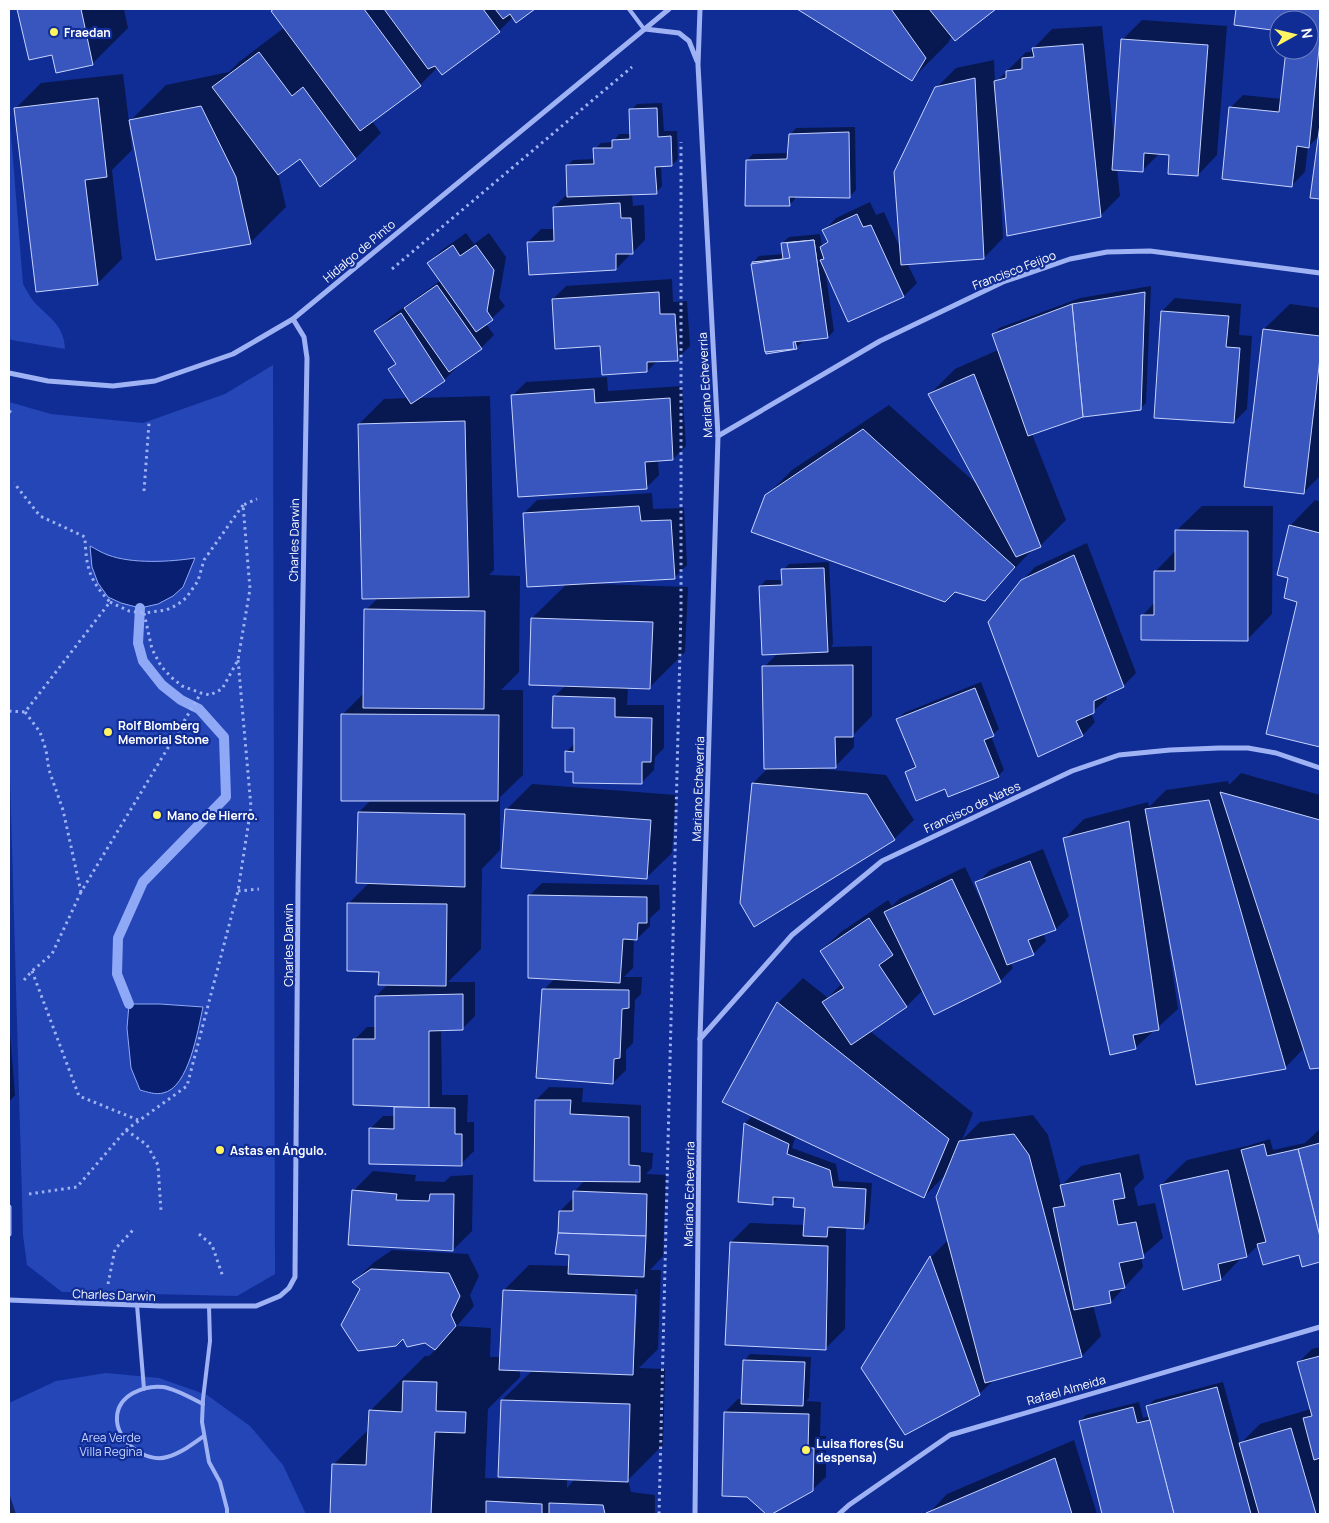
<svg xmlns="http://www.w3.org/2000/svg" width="1329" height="1523" viewBox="0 0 1329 1523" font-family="Manrope,sans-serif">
	<rect width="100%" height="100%" fill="#102d96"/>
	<g fill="#2546b6">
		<path d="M9 109 23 284C27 291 31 299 36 304 51 319 64 326 65 349L17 341 9 339Z"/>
		<path d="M273 365 275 1274 237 1296 62 1292 27 1265 23 1235 9 740V402L51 414 143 423 225 394Z"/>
		<path d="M106 1373 159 1378 207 1395 250 1426 283 1465 306 1514H9V1403L56 1381Z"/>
	</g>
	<g fill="#091f71" stroke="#90a9f7">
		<path d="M90 546C96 549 102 553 108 555 132 564 170 562 195 558L183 587 173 596 158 604 140 608 121 603 108 597 98 583 92 567Z"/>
		<path d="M129 1004H160L203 1007C198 1029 189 1088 163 1093 156 1095 147 1092 140 1090L131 1068 127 1028Z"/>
	</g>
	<g fill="#0007" fill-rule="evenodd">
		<path d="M18 9H124L128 28 93 63 57 71 53 54 30 59Z"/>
		<path d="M275 9H533L516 21 513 17 499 31 438 67 420 85 372 121 381 133 356 158 300 157 278 173 286 207 250 243 131 123H129L132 150 112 170 122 259 97 284 16 108 41 83 123 74 129 122 166 85 229 72 239 62 285 27 273 11Z"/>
		<path d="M799 9H994L955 40 952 36 948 43 912 79Z"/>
		<path d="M1237 9H1320V198L1311 197 1320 135 1308 147 1305 172 1292 185 1230 108 1243 95 1282 99 1287 50H1309V20H1279V29L1235 24Z"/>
		<path d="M1142 20 1227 26 1217 155 1198 175 1171 154 1160 153 1143 170 1117 169 1120 196 1101 215 1000 134H998L1003 238 984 258 907 263 917 283 904 296 849 320 825 269 834 331 828 337 802 340 803 341 796 348 753 262 759 256 784 254 782 243 789 237 820 234 822 246 828 240 824 231 836 218 870 202 876 215 884 212 901 250 936 88 956 68 994 60 995 83 1026 52H1030L1052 29 1102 26 1114 138H1115L1123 39Z"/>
		<path d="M662 103 664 131H677L678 159 672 165 661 166 662 186 656 193 632 194 633 206 644 205 645 240 632 253H629V256L616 269 528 242 541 229H555L554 207 567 194V166L573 160 595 159V149L601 143 613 142 619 134H632L631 110 637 104Z"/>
		<path d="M855 127 856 190 849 197 795 196V199L789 205 747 160 753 154 789 153 790 135 796 128Z"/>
		<path d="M466 233 474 244 489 233 506 257 499 298 505 306 486 324 494 335 481 348 456 365 457 367 444 380 417 398 490 396 494 570 489 575 520 576 519 672 501 690H523V775L500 797V850L482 869 481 949 448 982H475V1016L462 1029H441L442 1095H468L467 1122H474V1151L461 1164 370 1129 383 1116H395V1105L354 1040 367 1027H376V996L388 984 380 970 349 903 370 882 359 812 371 800 342 715 365 692 366 610 378 598 359 424 384 399 409 398 390 369 396 363 376 331 389 318 441 280 429 263 442 250Z"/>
		<path d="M672 279 673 302 687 301 690 346 677 359 657 361 647 371 601 345 553 299 566 286Z"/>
		<path d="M1151 286 1146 403 1140 409 1083 416 1032 434 1066 520 1040 546 1033 549 985 600 766 496 792 470 889 405 979 486 930 394 955 369 998 350 993 334 999 328 1080 298Z"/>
		<path d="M1175 298 1241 304 1239 335 1252 336 1247 409 1234 422 1162 311Z"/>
		<path d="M1290 304 1320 308V476L1303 493 1264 329Z"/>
		<path d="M607 377 608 391 682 386 686 446 673 459 658 460 659 475 646 488 513 395 526 382Z"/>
		<path d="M652 493 653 509 684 508 687 565 674 578 600 582V584L688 587 685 652 649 688 628 687 627 705H664V748L655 757 654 770 641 783 574 771 566 752 575 743V727L554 697 566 685 532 618 567 584 524 513 537 500Z"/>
		<path d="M1315 500 1320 502V745L1267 733 1298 601 1290 577V526Z"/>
		<path d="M1202 506H1273L1272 614 1247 640 1143 615 1155 602V572L1176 550V531Z"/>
		<path d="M1087 543 1136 673 1123 686 1106 694 1107 699 1091 713 1095 722 1083 735 1039 755 1022 581 1035 567Z"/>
		<path d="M829 562 833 644 831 647 872 646V716L854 734V747L835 767H822V769L886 775 914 820 894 839 753 783 769 767 764 667 778 653 760 586 766 580H783V570L789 564Z"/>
		<path d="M981 682 999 729 991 736 1004 770 998 776 946 788 906 772 916 765 898 719 904 713Z"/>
		<path d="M1241 773 1320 795V1067H1311L1304 1048 1285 1068 1167 920H1165L1178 1009 1135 1048 1064 839 1084 819 1148 802 1149 807 1166 790 1228 781 1229 785Z"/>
		<path d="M532 784 676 795 672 853 646 878 507 809Z"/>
		<path d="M1043 849 1069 916 1056 929 1043 933 1046 941 1033 954 1010 962 1013 968 1000 981 923 990 907 1006 870 1031 973 1113 962 1140 980 1122 1033 1115 1048 1135 1061 1186 1081 1166 1139 1154 1144 1178 1134 1188 1138 1206 1155 1203 1163 1238 1141 1257 1143 1267 1111 1302 1093 1305 1101 1336 1082 1356 995 1379 979 1394 863 1368 931 1257 949 1239 947 1173 924 1197 778 1003 803 978 828 998 842 983 821 951 841 932 888 900 892 906 899 899 965 867 984 907H986L977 883 990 870Z"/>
		<path d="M542 883 659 885 660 909 650 918V926L637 939H634L633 968 624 977H642L641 994 635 1000 633 1043 626 1050V1070L613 1083 544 990 555 978 529 896Z"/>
		<path d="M9 1022 15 1095 9 1102Z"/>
		<path d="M549 1087 583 1088 582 1102 641 1105V1152L653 1153 652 1168 646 1174 666 1175 663 1256 650 1270H661L658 1349 639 1368 665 1369 663 1445 628 1480 631 1492 655 1495V1514H331L333 1465 369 1429 370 1411 425 1356H429L436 1349 426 1342 403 1338 362 1289 354 1282 373 1263 392 1250 468 1254 479 1276 470 1295 474 1306 457 1326 491 1328 490 1357H501L504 1290 529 1265 570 1266 571 1254 560 1211 574 1197 575 1191 585 1180 536 1100ZM635 1289H638L635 1349H633ZM520 1370H533L502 1400 513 1477 510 1479 485 1478 488 1409 520 1377ZM567 1479H575L567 1488Z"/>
		<path d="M751 1117 795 1138 792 1148 836 1164 839 1181 872 1183 869 1222 863 1228 846 1227 845 1329 825 1349 731 1242 750 1223 805 1225 806 1207 795 1197 779 1196 772 1204 740 1201 745 1123Z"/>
		<path d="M1320 1129V1260L1303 1265 1300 1253 1259 1244 1247 1256 1242 1257 1221 1279 1161 1185 1187 1160 1247 1146 1270 1139 1273 1150 1305 1143Z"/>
		<path d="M373 1171 416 1175 415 1181 444 1182 451 1176 473 1175 472 1231 453 1250 353 1191Z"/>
		<path d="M1320 1347V1514H1104L1080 1421 1086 1415 1139 1402 1143 1418 1151 1416 1148 1406 1154 1400 1223 1382 1240 1444 1260 1424 1311 1409 1299 1362 1312 1349Z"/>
		<path d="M750 1354 811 1357 809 1398 806 1401 821 1402 820 1436H826V1477L812 1490 769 1514 747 1496 725 1412 738 1399H742L744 1361Z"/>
		<path d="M1074 1440 1097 1514H928L947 1494Z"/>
		<path d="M9 1493 16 1514H9Z"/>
	</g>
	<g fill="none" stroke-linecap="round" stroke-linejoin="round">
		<path stroke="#90a9f7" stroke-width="10" d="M129 1004 117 974 118 938 143 882 226 797 224 737 199 709 181 700 162 685 143 661 138 643 140 608"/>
	</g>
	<g fill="#3856be" stroke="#c7d4fe">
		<path d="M17 9H81L93 65 56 73 52 55 29 60Z"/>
		<path d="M274 9H364L421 86 360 131 271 11Z"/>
		<path d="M384 9H483L500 32 442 75 435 66 428 69Z"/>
		<path d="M495 9H535L516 23 510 14 503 19Z"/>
		<path d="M797 9H891L926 58 912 81Z"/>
		<path d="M929 9H996L955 41Z"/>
		<path d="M1236 9H1320V39L1309 148 1297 146 1292 187 1222 179 1229 107 1279 112 1286 50H1309V20H1279V31L1234 25Z"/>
		<path d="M1121 39 1208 45 1198 176 1168 174 1169 155 1144 153 1143 172 1112 170Z"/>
		<path d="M1083 44 1101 217 1007 236 994 81 1006 78V71L1022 69V58L1034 57 1032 48Z"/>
		<path d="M259 52 292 96 303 87 356 159 320 187 300 159 278 175 212 87Z"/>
		<path d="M975 78 984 259 901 265 894 172 935 87Z"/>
		<path d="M98 98 107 177 85 180 98 285 36 292 14 108Z"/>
		<path d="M201 106 236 177 251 244 156 260 129 120Z"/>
		<path d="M657 108 658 137 671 136 672 166 655 167 657 194 567 197 566 165 594 164 593 148H612V140L630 139 629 109Z"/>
		<path d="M1320 124V199L1310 198Z"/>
		<path d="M849 132 850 198 789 197 790 206H745L746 160 787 159 789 134Z"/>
		<path d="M620 203 621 218H631L633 254H616V270L529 275 527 242 554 241 553 207Z"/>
		<path d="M857 214 863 227 871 225 904 297 848 322 820 260 824 259 820 247 828 242 822 230Z"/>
		<path d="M814 240 827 337 795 341 797 349 766 354 752 262 783 259 781 243Z"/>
		<path d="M814 240 828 338 793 342 794 349 765 352 751 264 790 258 787 243Z"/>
		<path d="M453 245 460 256 476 245 494 270 487 311 493 320 476 332 427 263Z"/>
		<path d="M437 285 482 349 449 372 404 308Z"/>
		<path d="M659 292 660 314H675L678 361 647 362V372L602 375 600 346 555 349 552 299Z"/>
		<path d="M1145 292 1141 410 1083 417 1072 304Z"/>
		<path d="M1072 304 1083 417 1028 436 992 334Z"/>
		<path d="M1161 311 1229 316 1226 347 1240 348 1234 423 1154 418Z"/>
		<path d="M401 313 445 381 411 404 388 369 396 364 374 331Z"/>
		<path d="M1263 329 1320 336V358L1304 494 1244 487Z"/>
		<path d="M974 374 1041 547 1016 557 928 394Z"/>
		<path d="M594 389 595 403 670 398 673 460 645 462 647 489 518 497 511 395Z"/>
		<path d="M465 421 469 597 362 599 358 424Z"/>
		<path d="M863 429 1015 567 985 601 955 592 945 602 751 532 765 495Z"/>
		<path d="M639 506 641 521 671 520 675 579 527 587 523 513Z"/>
		<path d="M1289 525 1320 533V747L1266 734 1297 602 1284 598 1288 578 1277 575Z"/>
		<path d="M1175 530 1248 531V641L1141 640V615H1154V571H1175Z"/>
		<path d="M1074 555 1124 687 1094 701V713L1076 721 1083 736 1038 757 988 622 1021 580Z"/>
		<path d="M824 568 828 652 762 655 759 586 782 585 781 569Z"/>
		<path d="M364 609 485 611 484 709 363 708Z"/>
		<path d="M531 618 653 622 650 689 529 685Z"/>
		<path d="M853 665V737H835L836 768 764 769 762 666Z"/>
		<path d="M975 688 994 736 984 740 999 777 948 797 945 789 916 801 905 772 916 767 896 719Z"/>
		<path d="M553 696 615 698V717L652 718 651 762H642V784L573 783V772H565V751L574 752V728H552Z"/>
		<path d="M341 714 499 715 498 801H341Z"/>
		<path d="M752 783 867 794 895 840 754 927 740 903Z"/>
		<path d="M1220 792 1320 820V1068L1310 1069Z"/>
		<path d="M1209 800 1286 1069 1196 1085 1145 809Z"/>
		<path d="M505 809 651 820 647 879 501 868Z"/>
		<path d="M358 812 465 814V887L356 883Z"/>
		<path d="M1129 821 1159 1030 1133 1035 1136 1049 1110 1055 1063 838Z"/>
		<path d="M1030 861 1056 930 1028 940 1034 955 1007 965 975 882Z"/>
		<path d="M952 879 1001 982 934 1015 884 912Z"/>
		<path d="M528 895 647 897V923H638L637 940 623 939 620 983 528 978Z"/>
		<path d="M347 903 447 904 446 986 378 985 379 972 347 971Z"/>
		<path d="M869 918 893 955 879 965 907 1007 851 1045 822 1002 844 988 820 951Z"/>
		<path d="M542 989 629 990V1008L622 1009 620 1058 614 1059 613 1084 536 1078Z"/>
		<path d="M463 994V1030L429 1031V1108L353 1105V1039H375V996Z"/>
		<path d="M777 1002 949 1139 924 1198 722 1102Z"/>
		<path d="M535 1100H571L570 1114 629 1117V1165L640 1166V1182L534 1181Z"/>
		<path d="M394 1107 455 1108V1134H462V1166L369 1164V1128L394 1129Z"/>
		<path d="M744 1123 789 1144 787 1154 830 1170 833 1187 866 1189 864 1229 828 1227 827 1237 803 1236 805 1208 793 1207 794 1198 773 1197V1205L738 1202Z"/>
		<path d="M1014 1134 1029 1155 1082 1357 985 1383 936 1197 959 1141Z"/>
		<path d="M1320 1143V1237L1298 1149Z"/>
		<path d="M1264 1144 1267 1156 1298 1149 1320 1237V1262L1302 1267 1299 1255 1263 1265 1257 1244 1266 1242 1241 1150Z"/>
		<path d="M1228 1170 1247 1257 1218 1264 1221 1280 1183 1290 1160 1185Z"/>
		<path d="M1120 1173 1125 1198 1113 1200 1118 1225 1136 1222 1144 1258 1119 1263 1125 1288 1109 1291 1111 1303 1074 1310 1053 1208 1065 1206 1060 1185Z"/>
		<path d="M352 1190 397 1194 396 1200 429 1201 430 1194H454L453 1251 348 1245Z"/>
		<path d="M573 1191 647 1194 646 1236 558 1233 559 1211H573Z"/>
		<path d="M558 1233 646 1236 644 1277 568 1274 569 1255 555 1254Z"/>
		<path d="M730 1242 828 1246 826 1350 725 1345Z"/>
		<path d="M930 1256 980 1395 905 1435 861 1368Z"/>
		<path d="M371 1269 449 1273 460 1296 451 1315 456 1326 435 1350 425 1343 407 1347 403 1339 396 1346 358 1351 341 1325 360 1289 352 1282Z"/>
		<path d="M503 1290 636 1295 633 1375 499 1370Z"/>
		<path d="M1320 1356V1458L1314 1460 1303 1418 1312 1416 1297 1362Z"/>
		<path d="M743 1360 805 1362 803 1406 741 1404Z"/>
		<path d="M403 1381 437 1382 436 1411 466 1412 465 1433 435 1432 431 1514H330L332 1464 366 1465 369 1410 402 1412Z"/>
		<path d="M1217 1387 1251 1514H1174L1146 1406Z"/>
		<path d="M501 1400 630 1404 628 1482 498 1477Z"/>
		<path d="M1133 1407 1137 1423 1150 1420 1174 1514H1102L1079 1421Z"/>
		<path d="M724 1412 809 1414 808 1448H814L813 1491 772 1514H766L747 1497 722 1496Z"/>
		<path d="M1291 1428 1316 1514H1259L1239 1443Z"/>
		<path d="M1055 1458 1072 1514H926V1513Z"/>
		<path d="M486 1501 542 1504V1514H486Z"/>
		<path d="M549 1503 603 1505 605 1514H549Z"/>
	</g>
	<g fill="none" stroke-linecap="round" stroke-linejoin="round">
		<g stroke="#9fb2f4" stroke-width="3" stroke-dasharray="2.5 4" stroke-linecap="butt">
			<path d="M392 269 632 67"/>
			<path d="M9 411 13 414"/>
			<path d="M144 491 149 423"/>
			<path d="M243 505 204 560 198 581 186 598 177 605 166 610 144 613 152 649 161 666 171 677 182 686 201 693 210 695 222 689 238 660 250 589 243 505 257 499"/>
			<path d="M110 602 129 611 144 613"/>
			<path d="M9 711 25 712 110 602C89 580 86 567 85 537L40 516 14 483"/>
			<path d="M25 712 40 732 46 750 49 770 63 810 81 892 201 693"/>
			<path d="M238 891 259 889"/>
			<path d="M32 971 79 1096 138 1120"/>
			<path d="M24 980 32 971 52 954 81 892"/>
			<path d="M126 1130 147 1145 158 1165 161 1211"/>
			<path d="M29 1194 77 1187 126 1130 187 1086 238 891 251 807 238 660"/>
			<path d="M199 1234 212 1245 223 1277"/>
			<path d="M108 1284 115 1249 134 1229"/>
			<path d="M659 1514 681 609V142"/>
		</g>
		<g stroke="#9fb2f4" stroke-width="4">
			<path d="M629 9 644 29"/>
			<path d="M137 1305 144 1389"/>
			<path d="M209 1306 210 1341 203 1399 202 1422 209 1462 220 1482 227 1509V1514"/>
			<path d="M203 1404C191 1398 176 1389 163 1387 144 1385 118 1395 117 1417 115 1440 146 1464 167 1457 181 1453 193 1444 204 1436"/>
		</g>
		<g stroke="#9fb2f4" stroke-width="5">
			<path d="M645 29 679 33 689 41 697 61"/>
			<path d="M9 373 48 381 113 386 155 381 233 354 293 319 669 9"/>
			<path d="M718 436 880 341 1003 282 1070 259 1107 252 1150 251 1320 273"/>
			<path d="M700 1039 792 935 882 861 1072 771 1119 755 1170 750 1219 748H1248L1276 753 1320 768"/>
			<path d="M9 1207V1234"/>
			<path d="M9 1300 160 1306H256L280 1296 289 1288 295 1277 298 885 307 358 304 337 293 319"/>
			<path d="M695 1514 700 1039 718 436 698 65 700 9"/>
			<path d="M839 1514 849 1505 950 1435 1320 1327"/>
		</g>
	</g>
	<g fill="#fff462" stroke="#102d96" stroke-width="2">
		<circle cx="54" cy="32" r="5"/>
		<circle cx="108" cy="732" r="5"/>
		<circle cx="157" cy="815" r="5"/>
		<circle cx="220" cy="1150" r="5"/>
		<circle cx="806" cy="1450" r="5"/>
	</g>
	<g text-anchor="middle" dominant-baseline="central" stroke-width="4.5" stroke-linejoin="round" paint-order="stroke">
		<g font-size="12" font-weight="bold" fill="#fff" stroke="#102d96" text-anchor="start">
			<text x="64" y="32">Fraedan</text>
			<text x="118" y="725">Rolf Blomberg<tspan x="118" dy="14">Memorial Stone</tspan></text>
			<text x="167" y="815">Mano de Hierro.</text>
			<text x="230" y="1150">Astas en Ángulo.</text>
			<text x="816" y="1443">Luisa flores(Su<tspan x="816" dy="14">despensa)</tspan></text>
		</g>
		<g font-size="12" fill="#fff" stroke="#102d96">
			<text transform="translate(359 251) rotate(-40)">Hidalgo de Pinto</text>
			<text transform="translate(1014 270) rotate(-21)">Francisco Feijoo</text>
			<text transform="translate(705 385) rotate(-93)">Mariano Echeverria</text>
			<text transform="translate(294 540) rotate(-89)">Charles Darwin</text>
			<text transform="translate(698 789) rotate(-88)">Mariano Echeverria</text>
			<text transform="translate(972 807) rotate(-25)">Francisco de Nates</text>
			<text transform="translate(288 945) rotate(-90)">Charles Darwin</text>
			<text transform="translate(689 1194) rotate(-89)">Mariano Echeverria</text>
			<text transform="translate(114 1295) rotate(2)">Charles Darwin</text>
			<text transform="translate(1066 1390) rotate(-16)">Rafael Almeida</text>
		</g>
		<g font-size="12" fill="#c7d4fe" stroke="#102d96">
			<text x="111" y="1437">Area Verde<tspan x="111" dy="14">Villa Regina</tspan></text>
		</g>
	</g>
	<rect width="1329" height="1523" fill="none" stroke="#ffffff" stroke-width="20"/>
	<g transform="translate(1294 35) rotate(82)"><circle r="24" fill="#102d96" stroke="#7081c0"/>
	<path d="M0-4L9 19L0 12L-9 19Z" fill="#fff462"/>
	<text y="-8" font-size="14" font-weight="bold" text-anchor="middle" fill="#ffffff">N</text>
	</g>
</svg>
